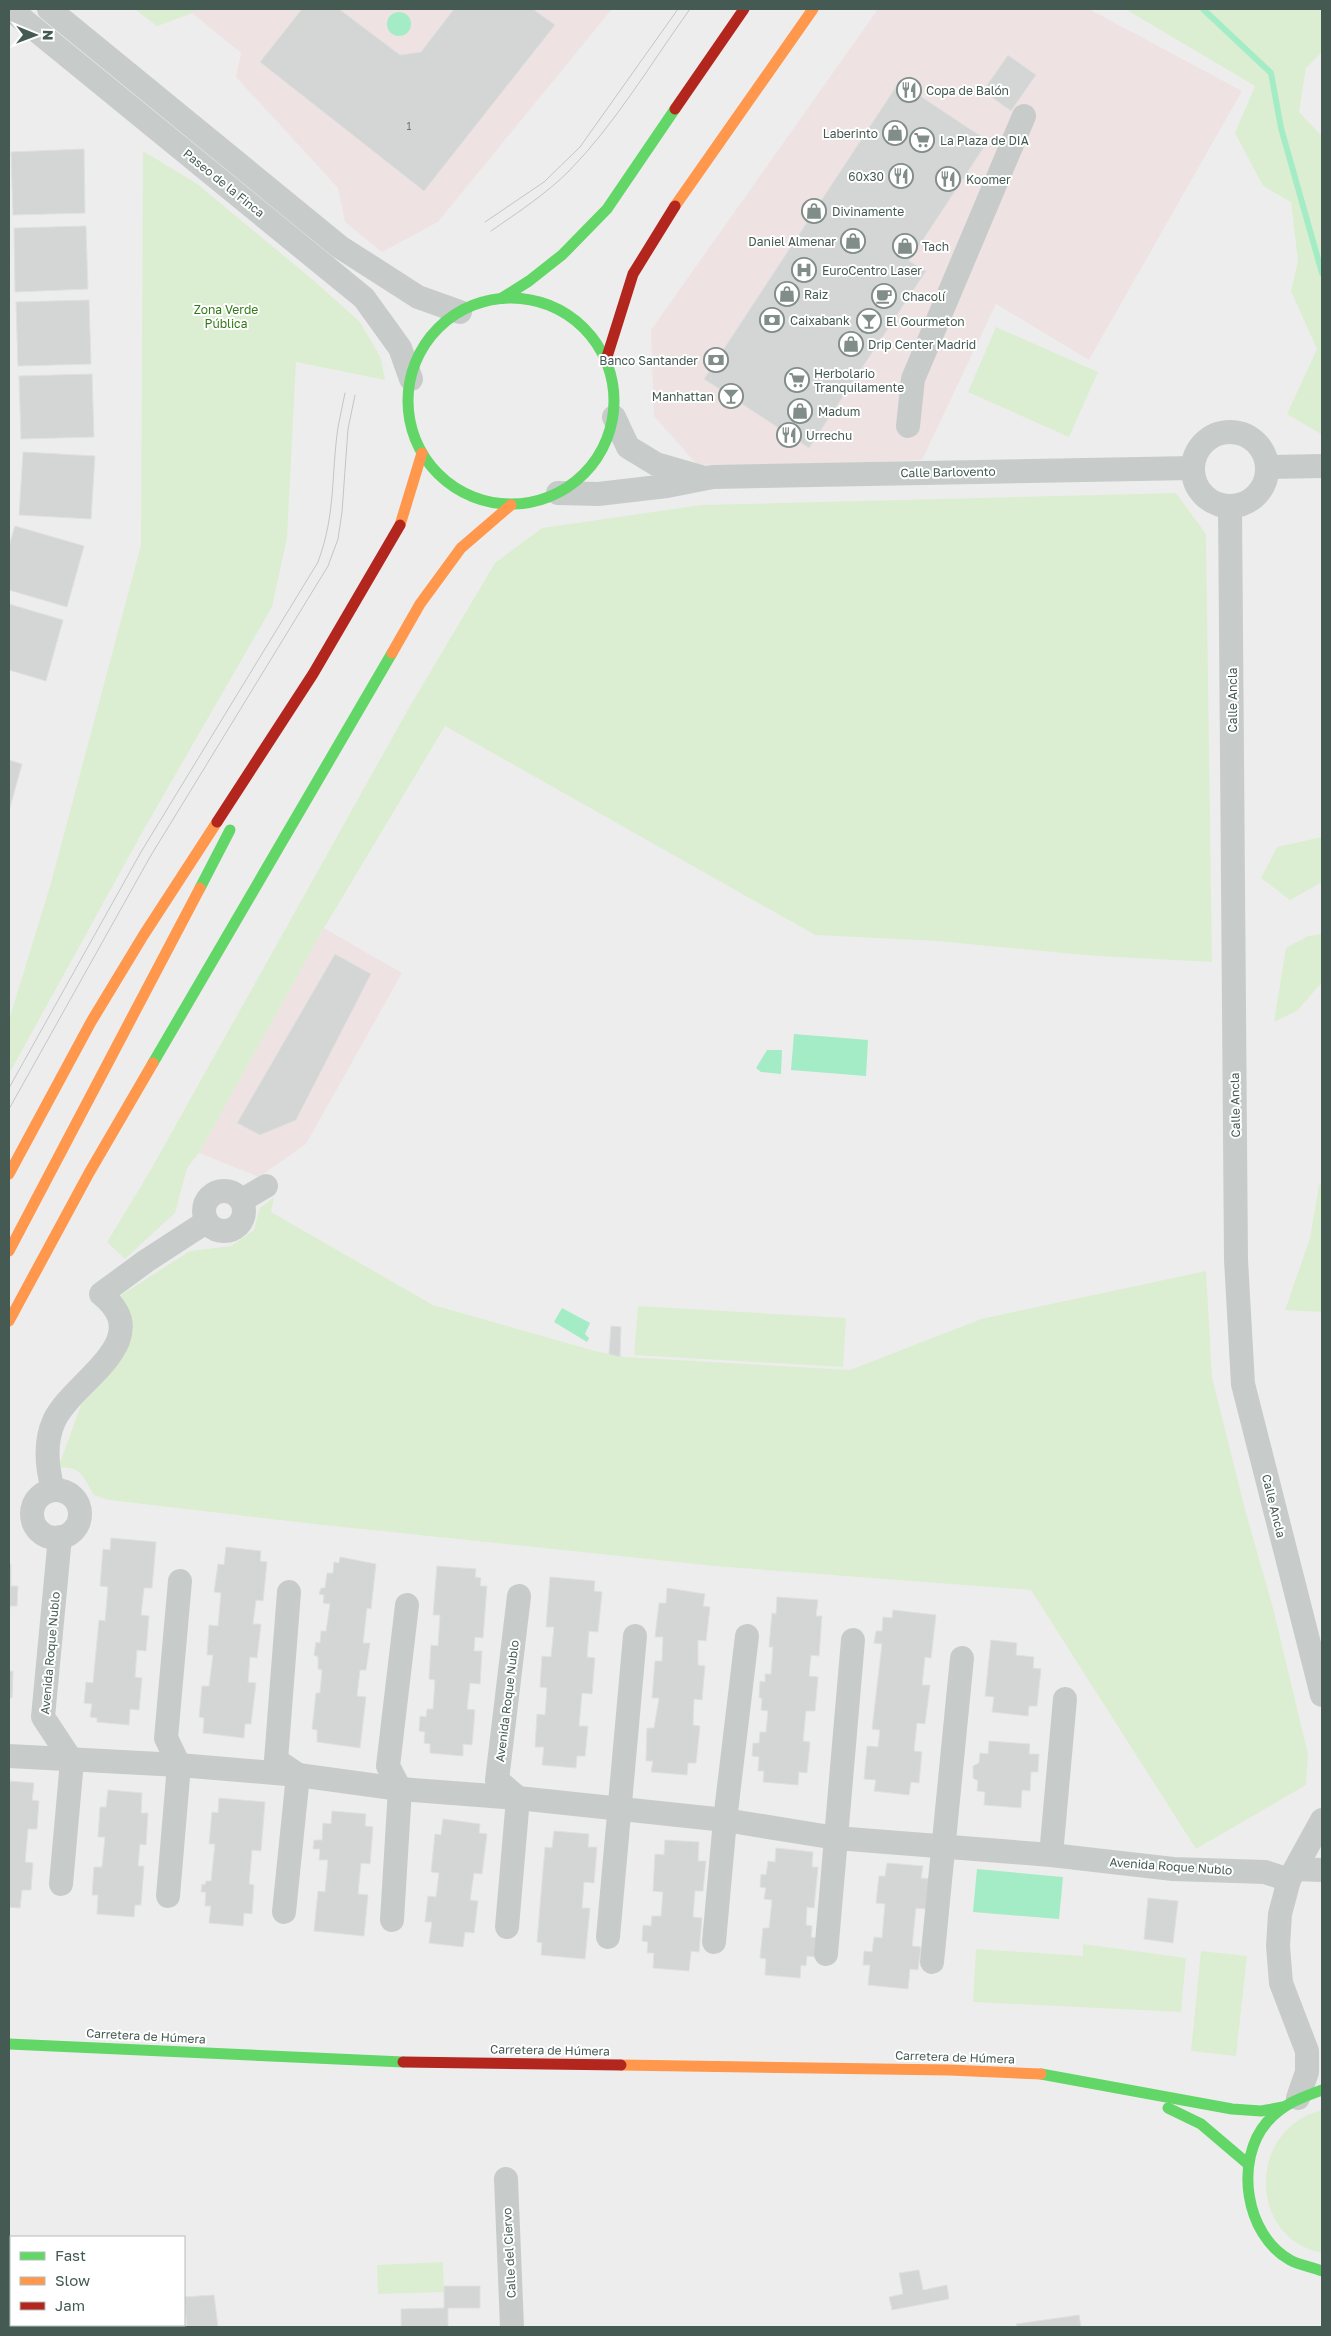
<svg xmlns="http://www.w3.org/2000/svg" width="1331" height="2336" viewBox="0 0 1331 2336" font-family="'Golos Text',sans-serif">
	<rect width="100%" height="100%" fill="#eeedee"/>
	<g fill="#efe2e3">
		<path d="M135 9H612L438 222 382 252 345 222 338 188 236 77 241 53 192 13 157 26Z"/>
		<path d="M878 9H1089L1242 91 1089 360 996 304 922 460 701 469 654 416 651 330Z"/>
		<path d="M324 928 402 973 306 1144 259 1177 199 1153Z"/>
	</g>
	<g fill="#dceed1">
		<path d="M135 9H195L192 13 157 26Z"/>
		<path d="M1125 9H1322V52L1306 68 1299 112 1322 136 1321 434 1287 414 1317 349 1291 291 1298 261 1291 202 1263 186 1235 133 1255 86Z"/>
		<path d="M143 151 196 183 312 279 360 322 381 358 385 380 296 362 287 538 272 607 143 831 9 1074V1020L51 883 141 545Z"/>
		<path d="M996 327 1098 372 1069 437 968 392Z"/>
		<path d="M1176 493 1206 534 1212 962 1096 956 937 941 815 935 445 726 324 928 199 1153 187 1168 175 1213 125 1259 107 1242 150 1171 410 706 495 563 542 528 701 505Z"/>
		<path d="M1322 837V882L1290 900 1261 878 1277 847Z"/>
		<path d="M1322 934V982L1298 1010 1274 1022 1286 948 1308 936Z"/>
		<path d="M1322 1184V1312L1285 1310 1310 1238 1319 1185Z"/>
		<path d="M274 1197 271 1212 433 1305 595 1351 625 1357 850 1370 981 1319 1206 1271 1212 1377 1246 1513 1273 1608 1308 1754 1306 1785 1196 1849 1031 1590 714 1566 314 1524 109 1500 94 1495C83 1477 81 1465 58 1468L81 1405 124 1356 133 1332 132 1321 118 1297 190 1251 231 1246 254 1230 260 1208Z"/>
		<path d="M638 1306 846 1318 843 1367 634 1355Z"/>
		<path d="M1083 1944 1186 1958 1181 2012 973 2002 976 1949 1083 1956Z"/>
		<path d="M1201 1951 1247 1956 1236 2056 1191 2051Z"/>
		<path d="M1322 2110V2253C1248 2239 1246 2129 1322 2110Z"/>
		<path d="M443 2262 444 2292 378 2294 377 2265Z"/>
	</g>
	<g fill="#a4ecc5">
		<circle cx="399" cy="24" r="12"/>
		<path d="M794 1034 868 1040 866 1076 791 1070Z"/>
		<path d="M767 1050H782L781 1074 761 1072 756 1068Z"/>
		<path d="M562 1308 590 1323 585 1334 589 1338 587 1342 554 1322Z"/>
		<path d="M977 1869 1063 1877 1059 1919 973 1912Z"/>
	</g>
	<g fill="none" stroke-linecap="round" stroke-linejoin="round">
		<path stroke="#a4ecc5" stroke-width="6" d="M1203 9 1271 73 1281 128 1322 273"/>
	</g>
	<g fill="#d4d6d6" stroke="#dfe0e0">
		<path d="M302 9H339L400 55 421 52 454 9H533L555 25 424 191 260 62Z"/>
		<path d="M1008 55 1036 75 1011 111 983 91Z"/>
		<path d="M899 82 988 141 909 261 926 271 809 448 704 379Z"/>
		<path d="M84 149 85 213 13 215 11 152Z"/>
		<path d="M86 226 88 289 15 292 14 228Z"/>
		<path d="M89 300 91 364 18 366 16 302Z"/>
		<path d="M92 374 94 437 21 439 19 376Z"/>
		<path d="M23 452 95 456 91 519 19 515Z"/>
		<path d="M15 526 84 546 67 607 9 590V546Z"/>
		<path d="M9 604 63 620 46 681 9 670Z"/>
		<path d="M9 760 22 764 9 811Z"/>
		<path d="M335 954 371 974 296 1120 260 1135 237 1123Z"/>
		<path d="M611 1326 621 1327 620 1357 609 1354Z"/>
		<path d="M111 1538 156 1542 152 1588H144L141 1615 149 1616 146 1651 137 1650 135 1677 142 1678 139 1710 130 1709 129 1725 97 1722V1718L90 1717 92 1704 84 1703 86 1682 93 1683 99 1620 105 1621 108 1587 100 1586 103 1549 110 1550Z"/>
		<path d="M226 1547 261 1551 260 1561 267 1562 263 1601 256 1600 253 1624H261L257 1658 250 1657 248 1682 256 1683 251 1724H245L244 1738 203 1733 204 1718 199 1717 202 1686H209L213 1655H207L209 1625 218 1626 221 1593 214 1592 218 1564 224 1565Z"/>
		<path d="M340 1557 376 1564 371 1609 367 1608 363 1643H370L366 1670H360L357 1696 366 1697 360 1748 317 1742V1730L312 1729 316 1693H320L322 1670 318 1669V1657L314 1655 316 1642 320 1643 321 1631H326L330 1604 323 1603 324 1595 319 1594 321 1588H325L327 1573H333L334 1562 339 1563Z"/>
		<path d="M9 1564H11V1586H18L17 1606H10L9 1623Z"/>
		<path d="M437 1566 476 1569 475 1577 481 1578 480 1586H487L483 1638 475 1637 474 1651H482L480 1684 470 1683 467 1709 475 1710 472 1745 463 1744V1756L430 1753V1744L424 1743 425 1732 419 1731 420 1716 426 1717 427 1709H433L435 1680 429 1679 431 1645 438 1646 440 1615H433Z"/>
		<path d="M550 1577 595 1581 594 1591 602 1592 598 1632 589 1631 587 1657 595 1658 592 1694 582 1693 579 1726H588L585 1756H577L576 1768 542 1765 544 1747H535L537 1714 545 1715 547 1688 540 1687 542 1656 551 1657 554 1627H546Z"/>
		<path d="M667 1588 705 1594 703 1606 710 1607 706 1641 698 1640V1665L705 1666 702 1700 694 1699 693 1725 700 1726 696 1763H688L687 1775 651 1772 653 1761H646L647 1728H654L659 1698H652L655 1661H662L663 1637H655L659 1603H666Z"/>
		<path d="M777 1597 818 1600 816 1616H822L819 1656 811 1655 809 1676 818 1677 815 1711H806L803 1741 810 1742 807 1773 799 1772 798 1785 763 1782 764 1771H758L759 1757 752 1756 753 1743H759L760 1732H766L768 1711 761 1710 762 1699 759 1697 760 1681 765 1682V1674H771L773 1647H769L772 1613 776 1614Z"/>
		<path d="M893 1610 936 1615 931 1658 925 1657 922 1685H930L925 1724 917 1723 914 1751 922 1752 919 1783 911 1782 909 1795 874 1791 876 1780 864 1779 867 1746 878 1747 880 1730 872 1729 882 1644 874 1643 876 1631H882L883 1617 892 1618Z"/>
		<path d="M991 1640 1017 1643 1016 1655 1034 1657 1033 1668 1041 1669 1037 1706H1029L1028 1716 992 1712 994 1697 985 1696Z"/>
		<path d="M9 1671H13L12 1698H9Z"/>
		<path d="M989 1741 1030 1744 1029 1754H1039L1038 1772H1031L1030 1791 1022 1790 1021 1808 984 1805 985 1792 977 1791 978 1781 973 1778V1766L979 1763 980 1753 988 1754Z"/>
		<path d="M9 1781 34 1783 32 1800 39 1801 37 1829H28L25 1862 33 1863 31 1890H22L20 1908 9 1907Z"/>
		<path d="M108 1790 142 1793 141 1813H148L146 1845 140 1844 138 1866H144L141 1905H135L134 1917 97 1914 98 1895H92L94 1867H102L105 1837H98L100 1807H106Z"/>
		<path d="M219 1798 265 1802 261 1851 252 1850 249 1884 254 1885 252 1914 244 1913 243 1926 209 1923 211 1906H205L206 1892H201L202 1884 205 1885 206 1881H211L215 1844H209L212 1812 218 1813Z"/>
		<path d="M332 1811 366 1814 365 1826 373 1827 370 1864 361 1863 358 1894 368 1895 364 1936 314 1931 318 1891 325 1892 328 1860H319L320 1849H313L314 1840H322L323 1823 331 1824Z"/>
		<path d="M443 1819 480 1824 479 1833 487 1834 482 1874 474 1873 470 1900 478 1901 474 1933 465 1932 463 1947 429 1943 432 1922H425L428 1896 436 1897 439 1873 431 1872 435 1834 441 1835Z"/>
		<path d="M554 1831 589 1834 588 1847H597L594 1883 584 1882 582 1908H590L585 1959 541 1955 542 1943 537 1942 545 1847 552 1848Z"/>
		<path d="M665 1840 699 1842 698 1861H706L703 1891H695L693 1917 702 1918 699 1952 691 1951 689 1971 653 1968 654 1953H647L648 1942 642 1941 643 1925 651 1926 652 1916H661L663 1892 653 1891 655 1854 664 1855Z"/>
		<path d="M776 1848 813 1852 812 1867H818L814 1908 807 1907 806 1925 812 1926 811 1937 818 1938 816 1957 807 1956 806 1966 801 1965 800 1978 765 1975 766 1959 760 1958 763 1928H769L772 1900 764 1899 766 1888 760 1887 761 1874 766 1875 768 1861 775 1862Z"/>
		<path d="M887 1863 923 1866 921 1878 930 1879 926 1909 916 1908 912 1946 921 1947 918 1970 910 1969 908 1989 868 1985 870 1965H863L864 1951 872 1952 874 1937 882 1938 885 1904 876 1903 879 1876H885Z"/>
		<path d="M1148 1898 1178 1901 1173 1943 1144 1939Z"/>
		<path d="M919 2270 923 2290 947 2285 949 2299 892 2310 889 2297 903 2294 899 2273Z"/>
		<path d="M444 2286H480V2308H448V2327H401V2309L444 2308Z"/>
		<path d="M214 2295 218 2327H187L184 2297Z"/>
		<path d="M1079 2315 1081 2327H1017L1016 2324Z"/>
	</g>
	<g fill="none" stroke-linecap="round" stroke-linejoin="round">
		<g stroke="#c7ccca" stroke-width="24">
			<path d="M10 9 364 298 400 348 411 379"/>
			<path d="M49 9 340 247 418 297 460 312"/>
			<path d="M614 417 628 447 656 464 701 477"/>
			<path d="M908 426 913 379 1024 116"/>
			<circle cx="1230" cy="469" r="37"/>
			<path d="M1267 467 1322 466"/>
			<path d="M558 493 598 494 667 486 713 477 1193 468"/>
			<path d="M1230 506 1236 1260 1243 1384 1322 1695"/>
			<circle cx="224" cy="1211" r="20"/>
			<path d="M242 1200 266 1186"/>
			<path d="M53 1490C47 1468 44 1443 54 1421 73 1380 159 1341 101 1294L146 1261 206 1222"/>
			<circle cx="56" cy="1514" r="24"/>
			<path d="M60 1537 43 1717 72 1761 61 1884"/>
			<path d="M9 1756 179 1765 298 1775 400 1789 518 1798 725 1820 836 1838 1051 1855 1173 1869 1265 1872 1289 1880"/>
			<path d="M1051 1855 1065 1699"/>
			<path d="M1296 1869 1322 1870"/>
			<path d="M168 1896 179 1765 166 1738 180 1581"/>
			<path d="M284 1912 298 1775 276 1760 289 1592"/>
			<path d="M392 1920 400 1789 388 1766 407 1605"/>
			<path d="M507 1927 518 1798 497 1780 519 1596"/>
			<path d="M608 1937 635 1636"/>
			<path d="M714 1942 725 1820 747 1636"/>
			<path d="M826 1954 853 1640"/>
			<path d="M932 1962 962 1658"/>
			<path d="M1298 2098 1307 2072V2051L1281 1983 1278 1946 1280 1914 1289 1880 1322 1820"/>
			<path d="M506 2179 512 2327"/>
		</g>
		<g stroke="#63d668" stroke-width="11">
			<path d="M502 298 529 281 562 255 607 209 675 109"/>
			<circle cx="511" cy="401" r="103"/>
			<path d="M200 888 230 830"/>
			<path d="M153 1063 392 653"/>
			<path d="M9 2044 403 2062"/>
			<path d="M1041 2074 1232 2109 1261 2111 1283 2107"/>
			<path d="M1322 2090C1300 2098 1283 2104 1267 2122 1234 2160 1245 2235 1290 2260 1299 2265 1312 2267 1322 2271"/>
			<path d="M1168 2108 1201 2124 1248 2164"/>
		</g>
		<g stroke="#ff974d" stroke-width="11">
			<path d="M675 206 813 9"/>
			<path d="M400 525 422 453"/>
			<path d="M392 653 420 604 461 548 511 505"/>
			<path d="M9 1174 91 1022 143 936 217 822"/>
			<path d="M9 1251 200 888"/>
			<path d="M9 1321 89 1173 153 1063"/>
			<path d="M621 2065 949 2070 1041 2074"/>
		</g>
		<g stroke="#b3261e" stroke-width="11">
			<path d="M675 109 744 9"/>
			<path d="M606 360 633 274 675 206"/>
			<path d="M217 822 313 674 400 525"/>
			<path d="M403 2062 621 2065"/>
		</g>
		<g stroke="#c2c6c5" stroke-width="1">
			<path d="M485 222 544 182 580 147 678 9"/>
			<path d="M491 231C517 213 546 194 569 171 616 123 651 63 690 9"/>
			<path d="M9 1088 141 852 318 562C336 513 331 476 338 427 340 416 343 404 345 393"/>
			<path d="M9 1109 150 857 328 566 338 539 342 512 348 429 355 395"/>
		</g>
	</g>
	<defs>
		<symbol id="restaurant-ring" viewBox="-11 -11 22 22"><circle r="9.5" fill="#fff" stroke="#808d89" stroke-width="1.5"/><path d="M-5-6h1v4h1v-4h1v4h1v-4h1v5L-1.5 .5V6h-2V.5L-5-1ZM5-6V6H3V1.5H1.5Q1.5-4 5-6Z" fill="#808d89"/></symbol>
		<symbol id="shop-ring" viewBox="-11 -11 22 22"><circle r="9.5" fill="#fff" stroke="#808d89" stroke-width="1.5"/><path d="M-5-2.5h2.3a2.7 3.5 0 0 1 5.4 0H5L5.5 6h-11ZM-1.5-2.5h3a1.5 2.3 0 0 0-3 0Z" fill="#808d89"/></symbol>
		<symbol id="supermarket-ring" viewBox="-11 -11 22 22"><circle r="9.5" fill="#fff" stroke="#808d89" stroke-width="1.5"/><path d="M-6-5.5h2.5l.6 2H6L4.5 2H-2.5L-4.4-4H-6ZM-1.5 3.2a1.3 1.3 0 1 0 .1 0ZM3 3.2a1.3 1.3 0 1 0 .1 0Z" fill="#808d89"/></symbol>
		<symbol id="hospital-ring" viewBox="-11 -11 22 22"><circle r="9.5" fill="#fff" stroke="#808d89" stroke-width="1.5"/><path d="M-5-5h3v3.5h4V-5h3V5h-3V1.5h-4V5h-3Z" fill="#808d89"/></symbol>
		<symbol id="cafe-ring" viewBox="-11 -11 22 22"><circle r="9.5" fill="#fff" stroke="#808d89" stroke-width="1.5"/><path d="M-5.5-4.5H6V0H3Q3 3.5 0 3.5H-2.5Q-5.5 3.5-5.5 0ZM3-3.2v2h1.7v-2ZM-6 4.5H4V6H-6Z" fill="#808d89"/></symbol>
		<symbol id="bank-ring" viewBox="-11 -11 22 22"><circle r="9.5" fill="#fff" stroke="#808d89" stroke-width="1.5"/><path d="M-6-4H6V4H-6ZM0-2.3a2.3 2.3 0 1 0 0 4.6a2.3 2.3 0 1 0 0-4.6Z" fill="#808d89"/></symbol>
		<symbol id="bar-ring" viewBox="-11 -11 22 22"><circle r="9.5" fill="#fff" stroke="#808d89" stroke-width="1.5"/><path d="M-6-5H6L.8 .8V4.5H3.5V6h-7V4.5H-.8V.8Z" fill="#808d89"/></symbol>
	</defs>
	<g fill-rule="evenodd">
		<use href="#restaurant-ring" x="895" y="76" width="28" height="28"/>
		<use href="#shop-ring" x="881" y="119" width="28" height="28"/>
		<use href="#supermarket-ring" x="908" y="126" width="28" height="28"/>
		<use href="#restaurant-ring" x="887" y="162" width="28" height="28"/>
		<use href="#restaurant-ring" x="934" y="165" width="28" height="28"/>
		<use href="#shop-ring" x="800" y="197" width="28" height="28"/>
		<use href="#shop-ring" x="839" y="227" width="28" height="28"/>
		<use href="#shop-ring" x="891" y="232" width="28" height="28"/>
		<use href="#hospital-ring" x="790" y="256" width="28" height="28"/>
		<use href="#shop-ring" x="773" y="280" width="28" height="28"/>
		<use href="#cafe-ring" x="870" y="282" width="28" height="28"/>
		<use href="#bank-ring" x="758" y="306" width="28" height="28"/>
		<use href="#bar-ring" x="855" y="307" width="28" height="28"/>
		<use href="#shop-ring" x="837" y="330" width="28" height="28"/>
		<use href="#bank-ring" x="702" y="346" width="28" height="28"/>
		<use href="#supermarket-ring" x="783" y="366" width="28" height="28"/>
		<use href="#bar-ring" x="717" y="382" width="28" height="28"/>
		<use href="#shop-ring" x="786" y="397" width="28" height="28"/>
		<use href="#restaurant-ring" x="775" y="421" width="28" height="28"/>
	</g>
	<g text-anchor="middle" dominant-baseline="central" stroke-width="4" stroke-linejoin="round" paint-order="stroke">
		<g font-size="10" fill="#6a7a75">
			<text x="409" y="126">1</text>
		</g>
		<g font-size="12" fill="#445a53" stroke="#fff" text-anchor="start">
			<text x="926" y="90">Copa de Balón</text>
			<text x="878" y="133" text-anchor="end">Laberinto</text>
			<text x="940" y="140">La Plaza de DIA</text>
			<text x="884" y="176" text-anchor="end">60x30</text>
			<text x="966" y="179">Koomer</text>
			<text x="832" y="211">Divinamente</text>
			<text x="836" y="241" text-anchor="end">Daniel Almenar</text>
			<text x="922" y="246">Tach</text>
			<text x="822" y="270">EuroCentro Laser</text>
			<text x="804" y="294">Raiz</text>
			<text x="902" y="296">Chacolí</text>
			<text x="790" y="320">Caixabank</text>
			<text x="886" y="321">El Gourmeton</text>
			<text x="868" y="344">Drip Center Madrid</text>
			<text x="698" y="360" text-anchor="end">Banco Santander</text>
			<text x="814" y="373">Herbolario<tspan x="814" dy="14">Tranquilamente</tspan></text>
			<text x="714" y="396" text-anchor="end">Manhattan</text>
			<text x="818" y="411">Madum</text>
			<text x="806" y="435">Urrechu</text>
		</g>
		<g font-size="12" fill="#445a53" stroke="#fff">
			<text transform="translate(224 183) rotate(39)">Paseo de la Finca</text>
			<text transform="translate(948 472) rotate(-1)">Calle Barlovento</text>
			<text transform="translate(1232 700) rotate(-90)">Calle Ancla</text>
			<text transform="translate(1235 1105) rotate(-91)">Calle Ancla</text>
			<text transform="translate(1274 1506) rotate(76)">Calle Ancla</text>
			<text transform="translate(50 1653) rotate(-85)">Avenida Roque Nublo</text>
			<text transform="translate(507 1701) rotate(-83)">Avenida Roque Nublo</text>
			<text transform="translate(1171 1866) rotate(4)">Avenida Roque Nublo</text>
			<text transform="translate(146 2036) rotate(3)">Carretera de Húmera</text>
			<text transform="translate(550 2050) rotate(1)">Carretera de Húmera</text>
			<text transform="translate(955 2057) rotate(2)">Carretera de Húmera</text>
			<text transform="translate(509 2253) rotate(-93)">Calle del Ciervo</text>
		</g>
		<g font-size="12" fill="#307b15" stroke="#fff">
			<text x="226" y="309">Zona Verde<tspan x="226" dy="14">Pública</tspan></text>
		</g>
	</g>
	<rect width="1331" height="2336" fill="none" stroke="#445a53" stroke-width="20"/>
	<rect x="10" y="2236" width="175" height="90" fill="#ffffff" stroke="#b4bdba"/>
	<rect x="20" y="2252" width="25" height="8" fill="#63d668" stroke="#b4bdba"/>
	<text x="55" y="2261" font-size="15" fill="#445a53">Fast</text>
	<rect x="20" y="2277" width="25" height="8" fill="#ff974d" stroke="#b4bdba"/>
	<text x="55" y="2286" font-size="15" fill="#445a53">Slow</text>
	<rect x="20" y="2302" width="25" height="8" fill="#b3261e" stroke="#b4bdba"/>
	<text x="55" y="2311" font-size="15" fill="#445a53">Jam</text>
	<g transform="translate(35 35) rotate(91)" stroke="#ffffff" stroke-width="4" paint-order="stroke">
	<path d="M0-4L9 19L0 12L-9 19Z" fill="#445a53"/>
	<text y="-8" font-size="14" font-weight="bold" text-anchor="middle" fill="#445a53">N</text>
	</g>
</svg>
